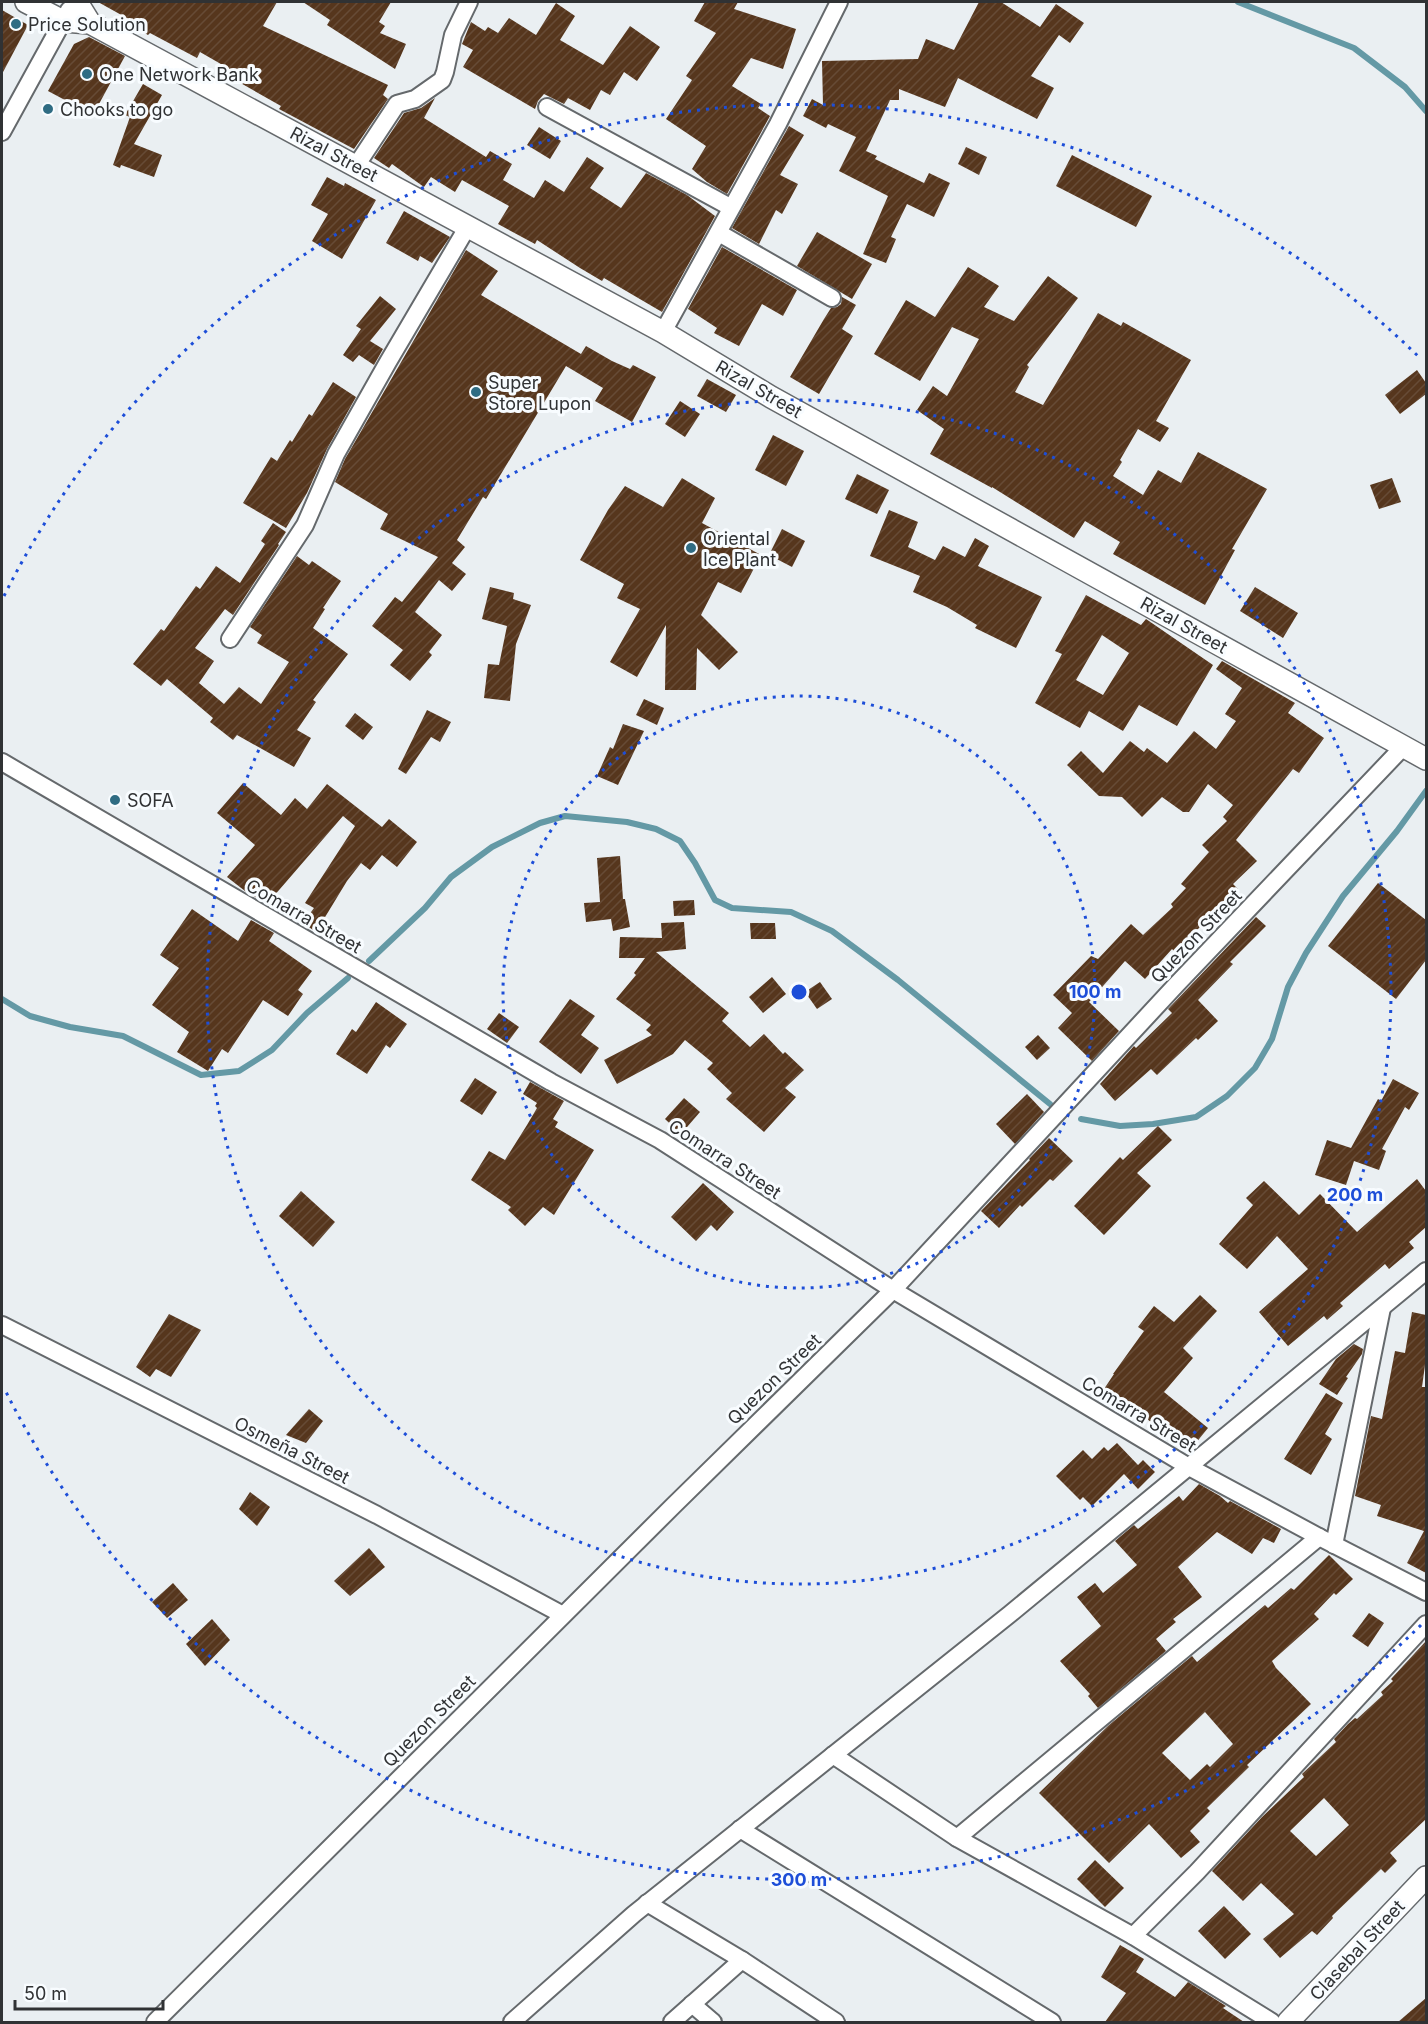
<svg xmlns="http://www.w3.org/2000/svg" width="1428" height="2024" viewBox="0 0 1428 2024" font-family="Inter,sans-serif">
	<defs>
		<pattern id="building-hatch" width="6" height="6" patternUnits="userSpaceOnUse" patternTransform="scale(1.5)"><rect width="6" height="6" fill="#56361d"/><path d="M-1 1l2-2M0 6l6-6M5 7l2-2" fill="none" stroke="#664b36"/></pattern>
	</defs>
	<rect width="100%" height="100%" fill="#eaeff2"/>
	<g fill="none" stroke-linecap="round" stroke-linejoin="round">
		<g stroke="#6499a5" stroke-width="6">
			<path d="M1238 2 1354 48 1405 87 1426 111"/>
			<path d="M369 961 425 908 451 877 492 847 540 823 565 816 627 822 656 829 680 841 695 863 715 900 732 908 791 912 832 931 898 980 1050 1104"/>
			<path d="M2 999 30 1016 70 1027 123 1036 201 1075 239 1071 272 1050 307 1013 348 978"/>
			<path d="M1081 1119 1120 1126 1153 1124 1196 1117 1227 1096 1255 1068 1272 1039 1288 987 1306 953 1343 896 1397 831 1426 791"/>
		</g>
	</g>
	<g fill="url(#building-hatch)" fill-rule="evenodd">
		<path d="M98 2H277L263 26 388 85 383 95 388 99 354 149 279 109 281 106 237 81 240 75 200 52 197 58 150 33 148 35 131 25 134 22Z"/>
		<path d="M303 2H391L379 22 385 26 380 33 406 44 395 69 327 25 330 20Z"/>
		<path d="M705 2H738L734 9 796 29 783 69 751 58 732 86 761 104 758 108 770 116 727 194 707 182 692 169 706 146 666 119 692 80 686 76 716 33 694 21Z"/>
		<path d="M979 2H1001L1040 27 1056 4 1084 23 1070 43 1059 35 1031 76 1054 88 1037 119 958 78 945 107 899 89V100H890L866 151 877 156 875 159 924 183 929 173 950 183 934 217 907 204 891 237 896 239 886 263 863 254 888 196 839 171 856 137 828 124 826 128 803 116 812 99 823 105 822 61 918 59 926 39 954 50Z"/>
		<path d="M556 3 575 16 560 40 603 65 630 26 660 47 637 81 624 72 610 95 601 90 590 110 568 98 564 104 544 94 538 101 535 109 463 67 473 50 462 44 471 22 485 31 488 27 498 33 509 18 536 35Z"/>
		<path d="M2 10 28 25 2 74Z"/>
		<path d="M89 37 125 56 93 115 48 91 74 44Z"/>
		<path d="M143 84 162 95 134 144 162 155 154 177 121 165 120 168 113 165 130 117 125 115Z"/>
		<path d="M435 98 424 118 486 157 490 151 512 164 503 180 534 198 545 180 564 192 587 157 604 168 590 188 621 208 646 173 687 195 715 216 662 312 604 278 602 281 580 268 537 240 535 244 498 224 509 206 462 180 455 192 431 177 424 187 392 164 389 168 374 158 404 113 421 108Z"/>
		<path d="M789 126 804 135 780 175 798 184 782 214 776 210 759 244 732 228Z"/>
		<path d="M539 127 561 141 550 159 527 145Z"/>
		<path d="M966 147 987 157 979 175 958 164Z"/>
		<path d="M1072 155 1152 196 1136 227 1056 186Z"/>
		<path d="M327 177 344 186 345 183 376 200 342 259 312 241 328 214 311 205Z"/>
		<path d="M404 211 450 237 432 263 420 256 418 261 386 243Z"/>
		<path d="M817 232 872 264 852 299 797 266Z"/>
		<path d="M722 247 797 290 783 316 762 304 739 346 714 333 717 328 688 309Z"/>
		<path d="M466 250 498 271 481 295 581 354 586 346 612 361 630 369 633 365 656 377 632 422 595 401 603 388 566 366 486 499 483 497 457 540 465 547 452 563 466 574 452 591 439 580 415 612 442 635 429 652 432 655 410 681 390 665 403 650 372 626 395 597 402 602 438 557 380 529 388 514 335 482 345 459Z"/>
		<path d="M968 267 999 286 984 307 1014 321 1048 276 1078 298 1027 365 1029 367 1015 392 1043 405 1098 313 1121 326 1123 322 1191 360 1156 421 1169 428 1160 442 1138 429 1120 460 1122 462 1113 476 1143 495 1158 470 1181 483 1198 452 1267 489 1232 549 1235 550 1205 605 1113 554 1120 542 1085 521 1074 538 992 487V488L930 454 944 429 917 410 933 386 947 396 979 339 952 327 920 381 874 354 906 300 935 317Z"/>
		<path d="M380 296 396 309 370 341 383 349 374 365 359 355 353 362 343 355 361 329 356 326Z"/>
		<path d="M842 297 856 305 842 329 853 336 819 394 790 377 824 319 831 308 837 307 841 304Z"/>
		<path d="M1417 370 1426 383V394L1400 414 1385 395Z"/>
		<path d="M707 379 736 395 726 412 697 396Z"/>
		<path d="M333 382 356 397 327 449 307 493 286 528 243 503 271 457 277 461 290 440 292 442 309 414 312 416Z"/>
		<path d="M680 401 700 414 685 437 665 424Z"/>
		<path d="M773 435 804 451 786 486 755 470Z"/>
		<path d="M857 474 889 490 877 514 845 499Z"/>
		<path d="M682 478 715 498 702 523 761 555 741 593 718 582 701 615 738 652 719 670 697 648 696 690H665L666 625 637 677 610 662 640 609 617 598 624 584 580 560 608 510 625 486 663 507Z"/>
		<path d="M1392 478 1401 502 1379 509 1370 485Z"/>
		<path d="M889 510 918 522 908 547 935 560 943 546 965 557 975 538 989 546 978 566 1042 597 1016 648 975 628 977 625 947 607 913 592 920 576 870 556Z"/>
		<path d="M273 523 286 532 278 544 279 545 233 615 225 609 195 648 214 661 199 683 224 704 239 687 261 704 289 662 257 643 262 635 250 627 297 556 309 565 312 561 341 581 323 608 325 609 313 628 348 654 313 700 316 702 297 730 311 738 294 767 237 735 233 740 210 722 213 718 167 679 161 686 133 664 161 629 164 631 196 586 200 589 216 566 240 583 265 544 261 541Z"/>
		<path d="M782 529 805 541 792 567 769 555Z"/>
		<path d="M490 587 514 593 513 599 531 605 516 644 510 701 484 698 488 664 499 665 507 626 482 619Z"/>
		<path d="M1255 587 1298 613 1283 638 1240 611Z"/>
		<path d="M1086 595 1141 625 1146 619 1213 665 1177 726 1139 705 1123 731 1089 711 1080 728 1035 703 1062 654 1055 651ZM1102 635 1129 653 1103 695 1076 680Z"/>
		<path d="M1222 661 1295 703 1288 713 1324 738 1299 773 1293 769 1236 840 1257 861 1233 884 1238 889 1175 952 1172 949 1145 979 1125 961 1089 1002 1119 1031 1092 1061 1058 1028 1072 1013 1053 995 1091 956 1098 959 1131 924 1143 935 1173 907 1171 904 1186 888 1181 884 1209 852 1202 845 1227 821 1223 817 1233 805 1208 784 1189 812H1183L1162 797 1142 817 1122 797 1099 796 1067 765 1081 751 1103 773 1130 741 1144 752 1147 748 1167 763 1194 731 1216 749 1236 721 1225 714 1242 688 1216 669Z"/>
		<path d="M644 699 664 708 657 725 636 715Z"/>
		<path d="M427 710 451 722 440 742 431 737 406 774 398 769Z"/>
		<path d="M355 713 373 727 363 740 345 726Z"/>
		<path d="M623 724 644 731 618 785 597 776 610 747 613 749Z"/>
		<path d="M243 783 281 815 295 798 307 809 327 784 382 827 389 819 417 842 397 867 382 855 370 870 361 863 347 881 316 932 303 923 314 908 305 903 355 826 343 816 267 904 245 891 227 877 255 845 217 813Z"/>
		<path d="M620 856 623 899H625L630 927 613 931 611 919 586 922 584 903 600 902 597 858Z"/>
		<path d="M1378 883 1426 920V960L1396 999 1328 946Z"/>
		<path d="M694 900 695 915 674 916 673 901Z"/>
		<path d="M192 909 238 941 251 920 274 933 269 941 312 971 298 990 303 994 288 1016 263 1000 228 1053 222 1049 208 1071 177 1052 189 1032 152 1005 179 968 160 955Z"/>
		<path d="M1256 917 1266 926 1230 962 1233 964 1198 1000 1218 1021 1198 1040 1196 1038 1157 1075 1151 1069 1115 1101 1100 1084 1134 1046 1136 1048 1172 1013 1168 1009Z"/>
		<path d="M684 922 686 949 656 952 729 1013 722 1021 750 1047 764 1034 783 1054 785 1052 804 1070 785 1088 796 1097 764 1132 726 1099 732 1093 707 1069 713 1063 685 1040 673 1054 617 1084 604 1060 652 1035 646 1030 651 1025 616 999 636 975 634 973 645 958H619L620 937 662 938 661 923Z"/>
		<path d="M750 923H775L776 939H751Z"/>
		<path d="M772 977 786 994 763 1013 749 997Z"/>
		<path d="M820 982 832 999 817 1009 805 992Z"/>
		<path d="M570 999 595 1016 581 1035 599 1048 581 1074 539 1042Z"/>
		<path d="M376 1002 407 1024 390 1048 386 1045 367 1074 336 1054 352 1029 356 1032Z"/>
		<path d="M499 1013 519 1027 507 1043 487 1029Z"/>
		<path d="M1038 1035 1050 1048 1037 1060 1025 1047Z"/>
		<path d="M475 1078 497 1092 482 1115 460 1101Z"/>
		<path d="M1393 1079 1419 1093 1409 1110 1405 1107 1382 1149 1386 1151 1379 1170 1354 1161 1346 1185 1315 1175 1327 1140 1351 1148 1378 1099 1381 1101Z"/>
		<path d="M530 1082 564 1101 553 1119 558 1122 555 1127 594 1150 554 1215 543 1207 525 1226 508 1210 511 1207 471 1180 489 1151 505 1160 527 1125 537 1108 535 1106 537 1103 523 1094Z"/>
		<path d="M1027 1094 1044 1112 1015 1144 996 1124Z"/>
		<path d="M684 1098 700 1112 681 1134 665 1119Z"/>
		<path d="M1158 1126 1172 1140 1137 1173 1151 1186 1104 1235 1074 1206 1120 1157 1123 1160Z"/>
		<path d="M1049 1138 1073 1161 1053 1181 1050 1179 1022 1207 1020 1205 999 1228 981 1211 1030 1160 1029 1159Z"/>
		<path d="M1417 1179 1426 1191V1227L1409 1242 1414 1248 1389 1269 1385 1264 1340 1303 1343 1306 1327 1320 1324 1316 1288 1346 1259 1312 1308 1269 1277 1236 1247 1269 1219 1244 1253 1205 1246 1198 1264 1181 1299 1215 1320 1194 1357 1232Z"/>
		<path d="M703 1183 734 1212 717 1231 711 1225 696 1241 671 1217Z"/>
		<path d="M301 1191 335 1222 313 1247 279 1216Z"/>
		<path d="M1200 1295 1217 1311 1183 1348 1193 1358 1164 1392 1208 1428 1191 1449 1170 1431 1167 1435 1126 1402 1124 1406 1102 1392 1114 1374H1113L1144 1331 1138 1327 1154 1306 1174 1322Z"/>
		<path d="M1412 1312 1426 1315V1358L1422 1387H1426V1573L1407 1563 1424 1531 1377 1516 1381 1505 1355 1496 1371 1416 1382 1419 1395 1351 1405 1353Z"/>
		<path d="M169 1314 201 1330 171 1377 156 1369 150 1377 136 1367Z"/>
		<path d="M1354 1344 1363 1349 1362 1354 1346 1377 1348 1378 1337 1395 1319 1384 1336 1359Z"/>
		<path d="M1326 1393 1343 1403 1325 1434 1332 1439 1311 1475 1284 1459Z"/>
		<path d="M309 1409 323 1421 306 1443 286 1435Z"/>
		<path d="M1117 1443 1138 1465 1143 1460 1155 1472 1138 1489 1124 1474 1092 1506 1083 1497 1080 1500 1056 1476 1083 1450 1092 1459 1104 1447 1108 1451Z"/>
		<path d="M1199 1484 1220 1496 1228 1503 1230 1501 1281 1529 1274 1543 1263 1538 1252 1554 1217 1532 1178 1567 1202 1597 1173 1619 1176 1622 1156 1639 1166 1651 1098 1708 1088 1696 1090 1694 1060 1661 1101 1626 1077 1597 1095 1583 1103 1593 1137 1565 1115 1541 1134 1525 1138 1529 1179 1496 1183 1501Z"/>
		<path d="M250 1492 270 1507 257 1526 239 1509Z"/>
		<path d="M369 1548 385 1567 350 1596 334 1581Z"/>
		<path d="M1329 1555 1353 1579 1336 1595 1334 1593 1314 1614 1319 1619 1272 1661 1276 1668 1311 1704 1247 1765 1249 1767 1207 1808 1210 1811 1190 1831 1200 1842 1181 1858 1149 1824 1109 1863 1039 1793 1109 1725 1192 1656 1197 1662 1265 1605 1268 1608 1291 1588 1294 1590ZM1205 1712 1233 1744 1210 1767 1207 1764 1190 1780 1162 1753Z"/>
		<path d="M173 1583 188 1600 167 1618 152 1602Z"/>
		<path d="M1369 1613 1384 1623 1368 1647 1352 1636Z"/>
		<path d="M212 1619 230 1640 205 1666 186 1644Z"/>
		<path d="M1426 1641V1819L1390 1853 1397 1861 1385 1873 1381 1869 1332 1916 1333 1918 1317 1935 1312 1931 1280 1958 1263 1939 1294 1914 1261 1883 1243 1901 1212 1871 1262 1817 1304 1777 1302 1774 1336 1742 1334 1739 1348 1724 1355 1718 1357 1719 1383 1695 1381 1692 1393 1681 1391 1679ZM1324 1798 1349 1825 1316 1856 1290 1831Z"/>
		<path d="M1095 1860 1124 1888 1105 1907 1077 1879Z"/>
		<path d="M1224 1906 1251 1934 1225 1959 1198 1931Z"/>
		<path d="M1120 1945 1144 1959 1136 1972 1175 1997 1188 1982 1226 2006 1223 2008 1244 2022H1105L1126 1993 1101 1977Z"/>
		<path d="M1426 1998V2022H1398Z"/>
	</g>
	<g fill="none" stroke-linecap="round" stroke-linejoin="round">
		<defs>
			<g id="minor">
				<path d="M547 107 730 207"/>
				<path d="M2 132 69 10"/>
				<path d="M356 166 397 104 415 99 442 80 445 72 453 35 469 2"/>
				<path d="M719 233 832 298"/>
				<path d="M663 332 778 124 839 2"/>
				<path d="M230 639 305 525 336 454 388 362 468 226"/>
				<path d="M2 762 551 1082 660 1140 893 1290 1189 1467 1319 1537 1426 1592"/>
				<path d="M2 1325 377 1515 563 1615"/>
				<path d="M1334 1545 1382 1308"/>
				<path d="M833 1755 957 1838 1133 1936 1272 2022"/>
				<path d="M740 1829 1052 2022"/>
				<path d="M957 1838 1319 1537"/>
				<path d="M647 1903 742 1960 836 2022"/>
				<path d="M1133 1936 1197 1872 1426 1624"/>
				<path d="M692 2004 713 2022"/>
				<path d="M155 2022 673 1506 893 1290 1177 984 1404 746"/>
				<path d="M512 2022 634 1914 1010 1614 1426 1271"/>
				<path d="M672 2022 742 1960"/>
			</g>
			<g id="tertiary">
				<path d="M26 2 63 21 90 23 663 332 771 397 1426 759"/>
				<path d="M77 2 90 23"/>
				<path d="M1288 2022 1426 1877"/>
			</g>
		</defs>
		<use href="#minor" stroke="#65696c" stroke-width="20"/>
		<use href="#tertiary" stroke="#65696c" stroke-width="24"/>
		<use href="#minor" stroke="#fff" stroke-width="16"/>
		<use href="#tertiary" stroke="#fff" stroke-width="21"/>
	</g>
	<g fill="none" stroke="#1d4ed8" stroke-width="3" stroke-dasharray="3 6">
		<circle cx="799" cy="992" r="296"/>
		<circle cx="799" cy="992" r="592"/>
		<path d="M1421 1625A888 888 0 0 1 4 1388M4 596A888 888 0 0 1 1421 359"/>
	</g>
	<g fill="#2f6c83" stroke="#f8fcff" stroke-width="2">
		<circle cx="16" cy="24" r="6"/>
		<circle cx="87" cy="74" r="6"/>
		<circle cx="48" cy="109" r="6"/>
		<circle cx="476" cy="392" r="6"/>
		<circle cx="691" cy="548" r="6"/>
		<circle cx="115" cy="800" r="6"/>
	</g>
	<g text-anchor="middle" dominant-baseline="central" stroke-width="6" stroke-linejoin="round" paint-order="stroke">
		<g font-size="18" fill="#303234" stroke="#f8fcff" text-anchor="start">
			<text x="28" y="24">Price Solution</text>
			<text x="99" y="74">One Network Bank</text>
			<text x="60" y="109">Chooks to go</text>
			<text x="488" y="382">Super<tspan x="488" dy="21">Store Lupon</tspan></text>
			<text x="703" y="538">Oriental<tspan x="703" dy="21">Ice Plant</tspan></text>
			<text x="127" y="800">SOFA</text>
		</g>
		<g font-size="18" fill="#303234" stroke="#f8fcff">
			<text transform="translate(334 154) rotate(28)">Rizal Street</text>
			<text transform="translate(759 389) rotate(30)">Rizal Street</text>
			<text transform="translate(1184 625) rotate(29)">Rizal Street</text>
			<text transform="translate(304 916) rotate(30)">Comarra Street</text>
			<text transform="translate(1196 936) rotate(-46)">Quezon Street</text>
			<text transform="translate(725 1159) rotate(33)">Comarra Street</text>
			<text transform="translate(774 1379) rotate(-44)">Quezon Street</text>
			<text transform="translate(1139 1414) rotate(31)">Comarra Street</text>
			<text transform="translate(292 1450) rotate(27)">Osmeña Street</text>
			<text transform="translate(429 1721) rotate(-45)">Quezon Street</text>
			<text transform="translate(1357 1950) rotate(-47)">Clasebal Street</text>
		</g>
	</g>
	<circle cx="799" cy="992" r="9" fill="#1d4ed8" stroke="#f8fcff" stroke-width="3"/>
	<g font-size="18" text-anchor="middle" font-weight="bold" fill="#1d4ed8" stroke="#f8fcff" stroke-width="6" stroke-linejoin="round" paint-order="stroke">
		<text x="1095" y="998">100 m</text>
		<text x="1355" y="1201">200 m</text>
		<text x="799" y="1886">300 m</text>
	</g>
	<rect width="1428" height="2024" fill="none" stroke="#303234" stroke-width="6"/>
	<path d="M15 2000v9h148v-9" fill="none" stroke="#303234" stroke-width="3"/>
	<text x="24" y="2000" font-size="18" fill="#303234" stroke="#f8fcff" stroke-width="4.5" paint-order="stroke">50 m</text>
</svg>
